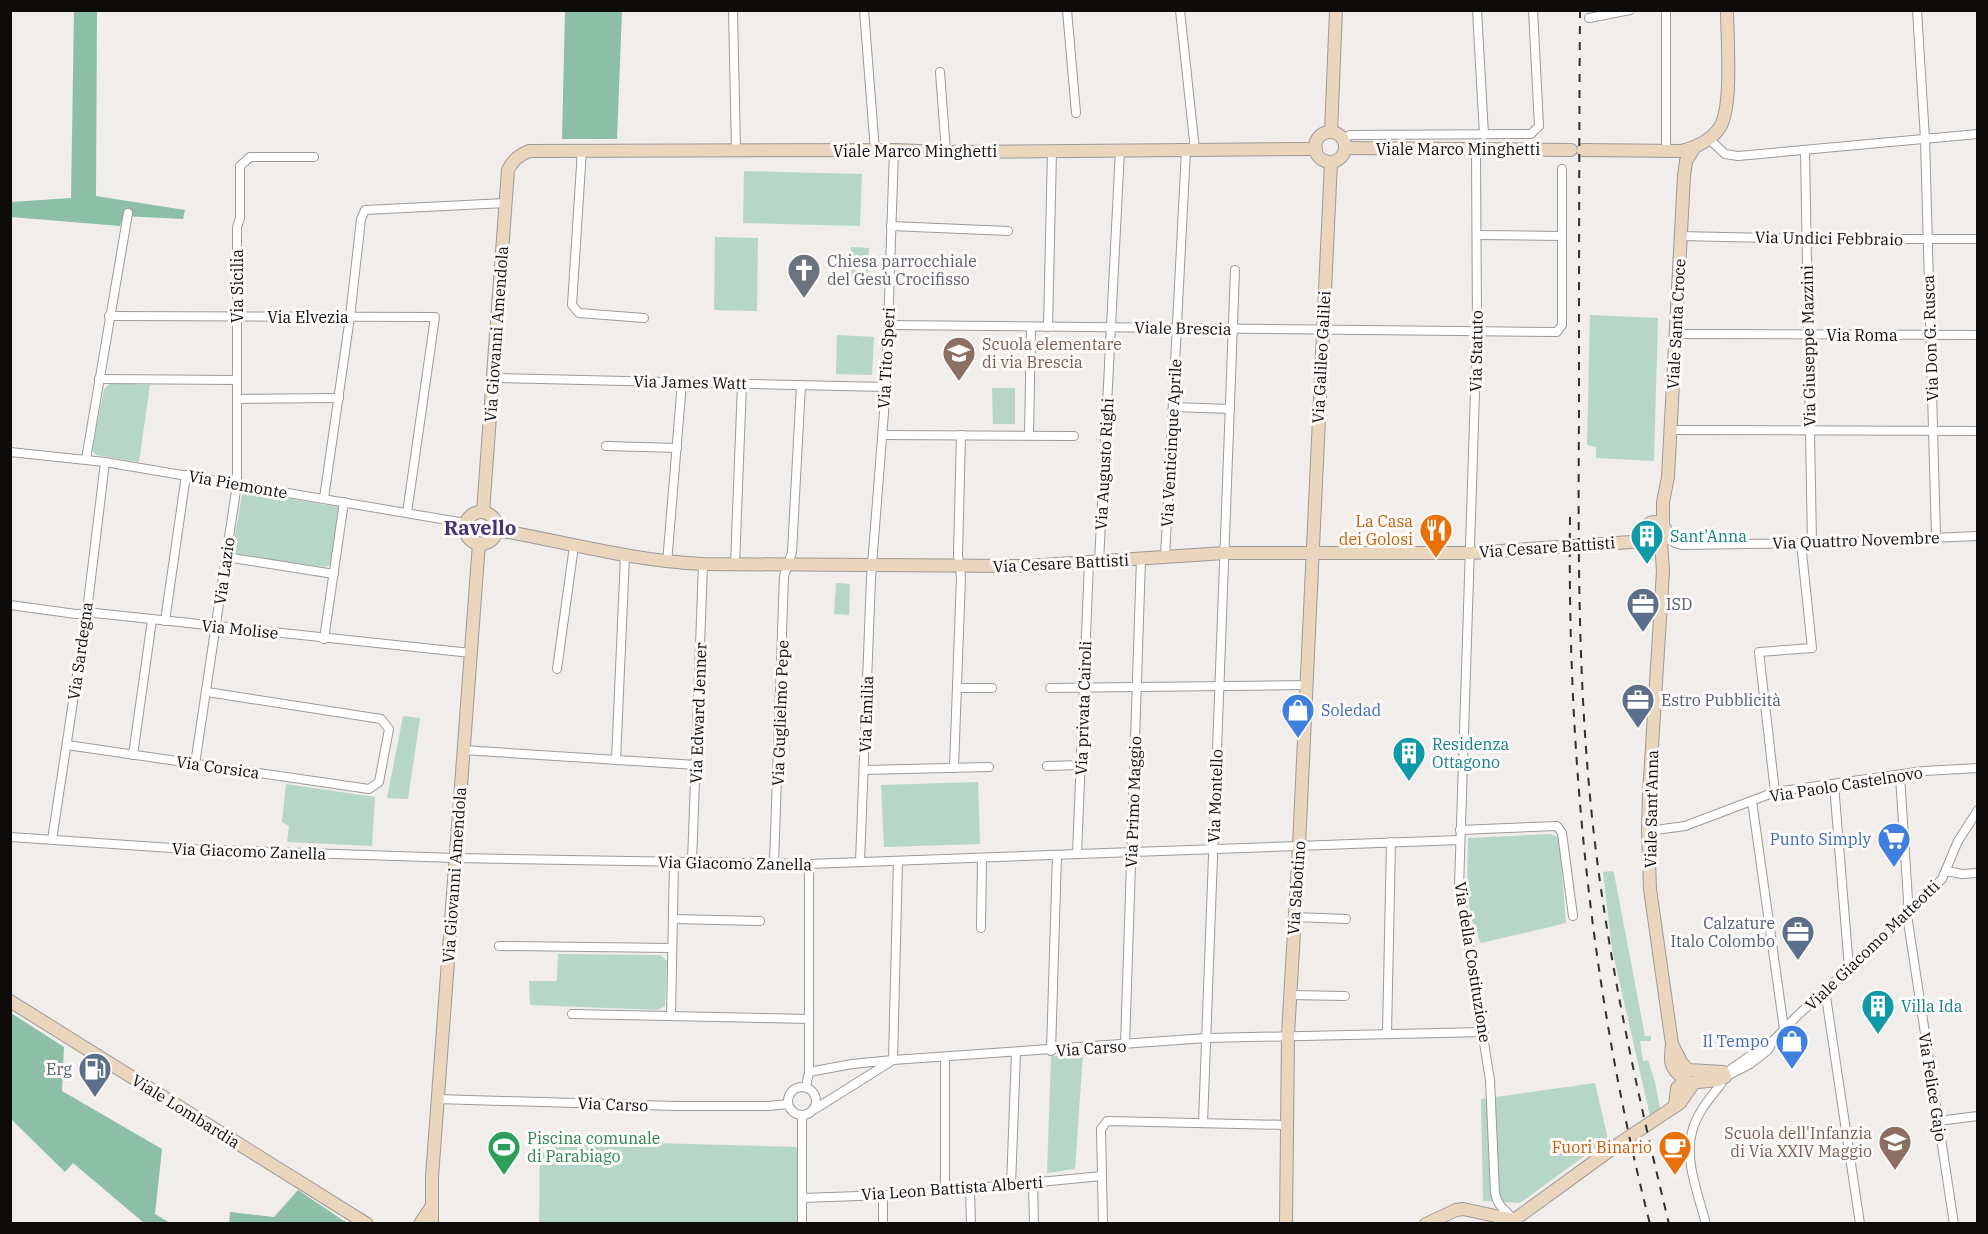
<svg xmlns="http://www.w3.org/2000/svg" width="1988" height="1234" viewBox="0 0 1988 1234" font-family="'IBM Plex Serif',serif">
	<rect width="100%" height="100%" fill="#f0edeb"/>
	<g fill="#b6d7c7">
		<path d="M744 171 862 174 860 226 743 223Z"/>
		<path d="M715 237 758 238 757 311 714 310Z"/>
		<path d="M851 247 869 248 868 279 850 278Z"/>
		<path d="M1590 315 1658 318 1654 461 1596 458V447L1587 445Z"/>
		<path d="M837 335 874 337 872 375 836 374Z"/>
		<path d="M111 383 150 385 139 462 96 455 92 450 104 389Z"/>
		<path d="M992 388H1015V424H993Z"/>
		<path d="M246 491 339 507 332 564 325 567 238 555 232 552 242 495Z"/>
		<path d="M836 583 850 584 849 615 834 614Z"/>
		<path d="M403 716 420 718 408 799 387 798Z"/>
		<path d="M978 782 980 844 884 847 881 785Z"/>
		<path d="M286 784 375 797 372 846 287 842 289 826 282 822Z"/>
		<path d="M1550 834 1559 837 1566 923 1481 943C1463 912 1468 872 1468 838Z"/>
		<path d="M1612 871 1614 873 1645 1036H1651V1041H1640L1643 1061 1648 1060 1655 1082 1660 1108 1650 1116 1612 949 1603 872Z"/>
		<path d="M558 954 660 955 667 961 665 1006 658 1010 530 1005 529 981H557Z"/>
		<path d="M1083 1054 1075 1169 1047 1173 1051 1056Z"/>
		<path d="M1595 1083 1608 1139 1520 1203 1483 1201 1481 1099Z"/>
		<path d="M540 1140 799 1147 798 1223 539 1224Z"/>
	</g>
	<g fill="#8dbea8">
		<path d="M74 11H97L96 196 185 210 183 219 123 216 120 226 11 217V202L71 198Z"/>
		<path d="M565 11H622L617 139H562Z"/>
		<path d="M11 1013 64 1047 62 1091 162 1149 155 1214 170 1223H144L73 1163 65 1172 11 1119Z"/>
		<path d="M298 1190 347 1223H229L230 1212 274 1217Z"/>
	</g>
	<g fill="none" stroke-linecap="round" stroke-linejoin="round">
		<defs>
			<g id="street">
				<path d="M733 10 736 150"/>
				<path d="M864 10 875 151"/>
				<path d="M1067 10 1076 113"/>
				<path d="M1180 10 1195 150"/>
				<path d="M1477 10 1484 135"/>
				<path d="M1666 10V151"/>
				<path d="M1917 10 1925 139 1936 537"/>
				<path d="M1589 18 1630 10"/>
				<path d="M940 72 946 152"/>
				<path d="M1343 139 1350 135 1531 134 1539 126 1533 10"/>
				<path d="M1709 139 1725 154 1738 156 1978 134"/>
				<path d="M1476 149 1477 330 1459 887 1490 1080 1495 1193C1499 1210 1506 1208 1514 1221"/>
				<path d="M582 150 572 305 579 313 644 318"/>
				<path d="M1805 150 1812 543"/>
				<path d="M891 226 1008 231"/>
				<path d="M1477 235 1562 236"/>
				<path d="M1680 236 1807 239H1978"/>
				<path d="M109 316 435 317 407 513"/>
				<path d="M888 325 1557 332 1562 325V169"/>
				<path d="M1048 327 1052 151"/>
				<path d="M1675 334 1978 335"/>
				<path d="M494 378 886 387"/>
				<path d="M99 379 237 380"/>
				<path d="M237 399 339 398"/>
				<path d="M1173 407 1230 409"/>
				<path d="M1671 430 1978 431"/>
				<path d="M883 435 1074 436"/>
				<path d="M1029 435 1031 327"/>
				<path d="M606 446 677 448"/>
				<path d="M10 452 105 462 465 523"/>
				<path d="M86 459 128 213"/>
				<path d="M324 498 350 317 361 219 365 210 505 203"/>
				<path d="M1666 535 1675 543 1682 545 1812 543 1978 536"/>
				<path d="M226 557 334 574"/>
				<path d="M1165 557 1186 150"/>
				<path d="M1099 562 1120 150"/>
				<path d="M667 563 682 382"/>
				<path d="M735 564 742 384"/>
				<path d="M10 605 76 614 95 613 471 653"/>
				<path d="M165 621 186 475"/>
				<path d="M324 639 344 502"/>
				<path d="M557 669 574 546"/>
				<path d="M957 688H992"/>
				<path d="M1050 688 1306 685"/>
				<path d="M67 745 369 789 379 782 389 729 381 719 207 692"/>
				<path d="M463 750 696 765"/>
				<path d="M133 755 152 620"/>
				<path d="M616 760 625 556"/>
				<path d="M195 764 237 484V227L240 218V166L250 157H314"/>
				<path d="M1047 766 1081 765"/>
				<path d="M954 768 961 577 958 555 961 435"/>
				<path d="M864 770 989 767"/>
				<path d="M1900 776 1908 900 1907 915 1954 1224"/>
				<path d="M1834 785 1849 968"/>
				<path d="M1775 792 1759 652 1812 648 1801 543"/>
				<path d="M1752 801 1784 1029"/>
				<path d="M1460 830 1557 826 1562 833 1573 916"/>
				<path d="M1648 831 1685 826 1775 792 1924 771 1978 768"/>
				<path d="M10 837 186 849 455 858 809 864 1460 840"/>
				<path d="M52 840 88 603 105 462"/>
				<path d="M1077 854 1089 562"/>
				<path d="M692 862 703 564"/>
				<path d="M860 862 871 578 886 387 894 150"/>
				<path d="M774 863 784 576 792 552 801 385"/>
				<path d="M1946 871 1962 874 1978 873"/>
				<path d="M1294 917 1346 919"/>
				<path d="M673 919 760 921"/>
				<path d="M981 928 982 858"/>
				<path d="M499 946 672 948"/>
				<path d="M1825 990 1860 1224"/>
				<path d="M1290 995 1345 996"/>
				<path d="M572 1014 809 1019"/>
				<path d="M671 1016 674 862"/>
				<path d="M1387 1033 1391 842"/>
				<path d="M1125 1045 1141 559"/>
				<path d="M1051 1051 1057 855"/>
				<path d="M945 1058V1191"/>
				<path d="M893 1060 898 861"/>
				<path d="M1731 1069 1767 1044"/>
				<path d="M809 1072 852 1064 893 1060 1207 1038 1484 1032"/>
				<path d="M1725 1077 1750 1064 1768 1050 1773 1041 1797 1016 1888 933 1942 879 1958 841 1978 810"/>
				<circle cx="802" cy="1101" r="14"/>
				<path d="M806 1087 809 1072V864"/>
				<path d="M437 1099 676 1106H768L788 1104"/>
				<path d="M815 1109 890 1062"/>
				<path d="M1938 1121 1978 1116"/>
				<path d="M1203 1123 1235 270"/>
				<path d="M1033 1183 1034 1224"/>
				<path d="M1011 1185 1016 1053"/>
				<path d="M970 1188 971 1224"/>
				<path d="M802 1198 915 1194 1102 1176"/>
				<path d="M802 1224V1116"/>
				<path d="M883 1224V1195"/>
				<path d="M1103 1224 1101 1129 1107 1121 1288 1125"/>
				<path d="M1706 1224C1699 1196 1684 1161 1692 1132 1696 1114 1710 1098 1721 1084L1722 1079"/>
			</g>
			<g id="secondary">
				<path d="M1331 132 1336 10"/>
				<circle cx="1330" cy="147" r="15"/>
				<path d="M1345 148 1571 150"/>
				<path d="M1583 150 1681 151C1695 148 1712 140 1720 127 1733 106 1727 37 1727 10"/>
				<path d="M483 512 508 170C512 161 519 155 529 151L894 150 946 152 1316 149"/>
				<circle cx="481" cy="528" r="16"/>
				<circle cx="1655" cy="533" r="11"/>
				<path d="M1663 526V502L1668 477 1684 176 1686 161 1694 148"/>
				<path d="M497 530C566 542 633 561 703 564L1027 566 1225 553H1471L1646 541"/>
				<path d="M1661 542 1663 571 1649 794 1648 831 1650 889 1672 1044C1670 1062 1669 1067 1683 1078"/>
				<path d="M10 1001 367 1224"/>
				<path d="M1672 1044 1681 1062 1688 1070"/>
				<path d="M1688 1070 1723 1072 1725 1077 1718 1080 1688 1083 1683 1078 1685 1072Z"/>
				<path d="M1675 1106 1677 1088 1684 1081"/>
				<path d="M420 1224 431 1207"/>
				<path d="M432 1224V1177L479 543"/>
				<path d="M1286 1224 1288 1035 1299 846 1331 162"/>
				<path d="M1426 1224 1456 1210 1463 1209 1514 1220 1620 1143 1680 1103 1693 1084"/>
			</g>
		</defs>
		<use href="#street" stroke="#9d9a98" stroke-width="10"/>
		<use href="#secondary" stroke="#9d9a98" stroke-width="14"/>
		<use href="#street" stroke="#fff" stroke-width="8"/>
		<use href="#secondary" stroke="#ead6bd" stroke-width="12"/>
		<g stroke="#32312f" stroke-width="2" stroke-dasharray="8 8" stroke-linecap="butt">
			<path d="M1580 10C1579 145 1579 280 1579 415 1578 552 1578 690 1593 826 1608 961 1637 1092 1669 1224"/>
			<path d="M1570 517C1567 754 1591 994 1650 1224"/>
		</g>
	</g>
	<defs>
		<symbol id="church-pin" viewBox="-11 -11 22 30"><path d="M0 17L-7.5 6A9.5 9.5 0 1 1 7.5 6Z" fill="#6b7280" stroke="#fefaf9"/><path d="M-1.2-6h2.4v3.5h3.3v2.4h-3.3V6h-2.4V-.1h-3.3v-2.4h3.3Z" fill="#fff"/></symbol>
		<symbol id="school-pin" viewBox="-11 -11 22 30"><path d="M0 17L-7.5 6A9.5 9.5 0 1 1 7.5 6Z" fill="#8d6e63" stroke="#fefaf9"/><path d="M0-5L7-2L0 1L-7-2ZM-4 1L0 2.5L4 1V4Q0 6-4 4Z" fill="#fff"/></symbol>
		<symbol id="restaurant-pin" viewBox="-11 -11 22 30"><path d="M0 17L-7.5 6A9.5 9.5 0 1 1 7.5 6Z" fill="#e8710a" stroke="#fefaf9"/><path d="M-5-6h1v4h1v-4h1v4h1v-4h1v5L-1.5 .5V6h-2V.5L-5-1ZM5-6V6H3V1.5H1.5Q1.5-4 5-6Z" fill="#fff"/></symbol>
		<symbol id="building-pin" viewBox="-11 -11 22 30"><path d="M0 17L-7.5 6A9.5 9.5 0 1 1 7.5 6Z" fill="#0f9aa8" stroke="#fefaf9"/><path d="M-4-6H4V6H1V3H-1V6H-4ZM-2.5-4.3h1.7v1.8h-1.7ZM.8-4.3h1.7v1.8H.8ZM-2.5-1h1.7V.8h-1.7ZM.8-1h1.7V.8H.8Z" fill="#fff"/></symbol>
		<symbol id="office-pin" viewBox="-11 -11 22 30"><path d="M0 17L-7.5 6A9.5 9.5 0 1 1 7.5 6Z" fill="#5c6f8a" stroke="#fefaf9"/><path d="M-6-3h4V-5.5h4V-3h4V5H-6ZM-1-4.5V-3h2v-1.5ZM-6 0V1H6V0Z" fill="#fff"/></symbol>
		<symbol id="shop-pin" viewBox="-11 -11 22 30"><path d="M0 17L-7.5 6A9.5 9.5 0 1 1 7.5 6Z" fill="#3f7fe0" stroke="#fefaf9"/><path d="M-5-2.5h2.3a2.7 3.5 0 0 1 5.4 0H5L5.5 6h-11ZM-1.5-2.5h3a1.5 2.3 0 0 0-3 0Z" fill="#fff"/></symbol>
		<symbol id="supermarket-pin" viewBox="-11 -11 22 30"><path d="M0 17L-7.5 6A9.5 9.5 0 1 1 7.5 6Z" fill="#3f7fe0" stroke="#fefaf9"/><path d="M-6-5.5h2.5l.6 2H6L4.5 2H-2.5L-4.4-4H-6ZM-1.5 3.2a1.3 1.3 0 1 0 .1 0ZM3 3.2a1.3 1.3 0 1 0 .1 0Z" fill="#fff"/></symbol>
		<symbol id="fuel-pin" viewBox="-11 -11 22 30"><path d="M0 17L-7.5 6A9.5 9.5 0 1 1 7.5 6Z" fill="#5c6f8a" stroke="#fefaf9"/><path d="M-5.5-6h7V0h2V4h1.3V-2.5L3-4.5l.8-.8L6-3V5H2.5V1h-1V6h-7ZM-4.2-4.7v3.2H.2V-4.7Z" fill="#fff"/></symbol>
		<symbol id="stadium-pin" viewBox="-11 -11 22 30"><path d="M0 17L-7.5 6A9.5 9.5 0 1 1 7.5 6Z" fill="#2e9e5b" stroke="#fefaf9"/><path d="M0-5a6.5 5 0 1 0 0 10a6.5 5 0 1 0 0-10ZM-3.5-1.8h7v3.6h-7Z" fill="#fff"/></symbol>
		<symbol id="cafe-pin" viewBox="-11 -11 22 30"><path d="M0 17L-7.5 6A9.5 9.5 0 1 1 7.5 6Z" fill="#e8710a" stroke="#fefaf9"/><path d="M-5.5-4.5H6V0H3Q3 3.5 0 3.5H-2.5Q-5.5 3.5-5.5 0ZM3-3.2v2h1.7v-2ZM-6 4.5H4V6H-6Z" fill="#fff"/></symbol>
	</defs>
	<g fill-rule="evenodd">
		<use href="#church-pin" x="785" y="251" width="38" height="52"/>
		<use href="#school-pin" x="940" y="334" width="38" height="52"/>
		<use href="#restaurant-pin" x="1417" y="511" width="38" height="52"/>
		<use href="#building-pin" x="1628" y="517" width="38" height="52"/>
		<use href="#office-pin" x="1624" y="585" width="38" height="52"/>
		<use href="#office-pin" x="1619" y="681" width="38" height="52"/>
		<use href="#shop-pin" x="1279" y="691" width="38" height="52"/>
		<use href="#building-pin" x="1390" y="734" width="38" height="52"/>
		<use href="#supermarket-pin" x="1875" y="820" width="38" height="52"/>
		<use href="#office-pin" x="1779" y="913" width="38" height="52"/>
		<use href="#building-pin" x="1859" y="987" width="38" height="52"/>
		<use href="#shop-pin" x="1773" y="1022" width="38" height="52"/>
		<use href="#fuel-pin" x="76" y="1050" width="38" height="52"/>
		<use href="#school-pin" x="1876" y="1123" width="38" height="52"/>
		<use href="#stadium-pin" x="485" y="1128" width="38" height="52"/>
		<use href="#cafe-pin" x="1656" y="1128" width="38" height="52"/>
	</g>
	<g text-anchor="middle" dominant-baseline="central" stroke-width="6" stroke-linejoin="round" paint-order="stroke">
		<g font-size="16" fill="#0d0c0b" stroke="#fefaf9">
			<text x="1458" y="149">Viale Marco Minghetti</text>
			<text x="915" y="151">Viale Marco Minghetti</text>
			<text transform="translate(1829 238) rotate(1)">Via Undici Febbraio</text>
			<text transform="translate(237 286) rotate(-90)">Via Sicilia</text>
			<text x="308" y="317">Via Elvezia</text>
			<text transform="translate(1676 324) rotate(-87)">Viale Santa Croce</text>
			<text transform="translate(1183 328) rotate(1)">Viale Brescia</text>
			<text transform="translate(496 334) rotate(-86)">Via Giovanni Amendola</text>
			<text x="1862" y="335">Via Roma</text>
			<text transform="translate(1930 338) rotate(-92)">Via Don G. Rusca</text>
			<text transform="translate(1808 346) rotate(-91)">Via Giuseppe Mazzini</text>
			<text transform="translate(1476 351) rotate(-89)">Via Statuto</text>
			<text transform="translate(1321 357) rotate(-87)">Via Galileo Galilei</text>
			<text transform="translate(886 358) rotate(-87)">Via Tito Speri</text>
			<text transform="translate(690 382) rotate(1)">Via James Watt</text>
			<text transform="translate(1171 443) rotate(-87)">Via Venticinque Aprile</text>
			<text transform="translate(1104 464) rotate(-87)">Via Augusto Righi</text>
			<text transform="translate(238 484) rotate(10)">Via Piemonte</text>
			<text transform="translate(1856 540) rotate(-2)">Via Quattro Novembre</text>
			<text transform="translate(1547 547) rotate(-4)">Via Cesare Battisti</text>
			<text transform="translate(1061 563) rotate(-3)">Via Cesare Battisti</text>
			<text transform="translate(224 571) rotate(-82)">Via Lazio</text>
			<text transform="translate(240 629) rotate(6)">Via Molise</text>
			<text transform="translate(80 651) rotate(-82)">Via Sardegna</text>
			<text transform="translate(1083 708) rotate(-88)">Via privata Cairoli</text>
			<text transform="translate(698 713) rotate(-88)">Via Edward Jenner</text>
			<text transform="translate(780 713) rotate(-88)">Via Guglielmo Pepe</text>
			<text transform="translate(866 714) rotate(-88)">Via Emilia</text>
			<text transform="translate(218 767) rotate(8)">Via Corsica</text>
			<text transform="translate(1846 784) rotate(-9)">Via Paolo Castelnovo</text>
			<text transform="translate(1215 796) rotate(-88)">Via Montello</text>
			<text transform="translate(1133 802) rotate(-88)">Via Primo Maggio</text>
			<text transform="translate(1651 809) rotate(-89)">Viale Sant'Anna</text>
			<text transform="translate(249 851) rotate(2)">Via Giacomo Zanella</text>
			<text transform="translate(735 863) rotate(1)">Via Giacomo Zanella</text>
			<text transform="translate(454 875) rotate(-86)">Via Giovanni Amendola</text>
			<text transform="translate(1296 888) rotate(-86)">Via Sabotino</text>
			<text transform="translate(1872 945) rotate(-44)">Viale Giacomo Matteotti</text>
			<text transform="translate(1473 962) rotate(81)">Via della Costituzione</text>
			<text transform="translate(1091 1048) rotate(-4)">Via Carso</text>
			<text transform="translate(1933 1087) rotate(81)">Via Felice Gajo</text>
			<text transform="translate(613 1104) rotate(2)">Via Carso</text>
			<text transform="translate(186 1111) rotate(32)">Viale Lombardia</text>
			<text transform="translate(952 1188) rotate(-4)">Via Leon Battista Alberti</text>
		</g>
		<g font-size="16" fill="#5b616d" stroke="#fefaf9" text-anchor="start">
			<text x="827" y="261">Chiesa parrocchiale<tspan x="827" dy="18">del Gesù Crocifisso</tspan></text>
		</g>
		<g font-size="16" fill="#785e54" stroke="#fefaf9" text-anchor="start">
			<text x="982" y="344">Scuola elementare<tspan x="982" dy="18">di via Brescia</tspan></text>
			<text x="1872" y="1133" text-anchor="end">Scuola dell'Infanzia<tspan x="1872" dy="18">di Via XXIV Maggio</tspan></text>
		</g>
		<g font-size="16" fill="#c56008" stroke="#fefaf9" text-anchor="end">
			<text x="1413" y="521">La Casa<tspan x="1413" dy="18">dei Golosi</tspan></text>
			<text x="1652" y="1147">Fuori Binario</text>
		</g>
		<g font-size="16" fill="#0d838f" stroke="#fefaf9" text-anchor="start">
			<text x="1670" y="536">Sant'Anna</text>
			<text x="1432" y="744">Residenza<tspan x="1432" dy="18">Ottagono</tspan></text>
			<text x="1901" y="1006">Villa Ida</text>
		</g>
		<g font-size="16" fill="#4e5e75" stroke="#fefaf9" text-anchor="start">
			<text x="1666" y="604">ISD</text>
			<text x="1661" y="700">Estro Pubblicità</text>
			<text x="1775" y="923" text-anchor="end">Calzature<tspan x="1775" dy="18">Italo Colombo</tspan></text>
			<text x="72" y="1069" text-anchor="end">Erg</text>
		</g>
		<g font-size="16" fill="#366cbe" stroke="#fefaf9" text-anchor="end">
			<text x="1321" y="710" text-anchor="start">Soledad</text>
			<text x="1871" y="839">Punto Simply</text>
			<text x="1769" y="1041">Il Tempo</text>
		</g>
		<g font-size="16" fill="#27864d" stroke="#fefaf9" text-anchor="start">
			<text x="527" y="1138">Piscina comunale<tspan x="527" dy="18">di Parabiago</tspan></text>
		</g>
		<g font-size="20" font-weight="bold" fill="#423774" stroke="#fefaf9">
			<text x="480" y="527">Ravello</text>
		</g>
	</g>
	<rect width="1988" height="1234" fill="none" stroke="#0d0c0b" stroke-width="24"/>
</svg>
